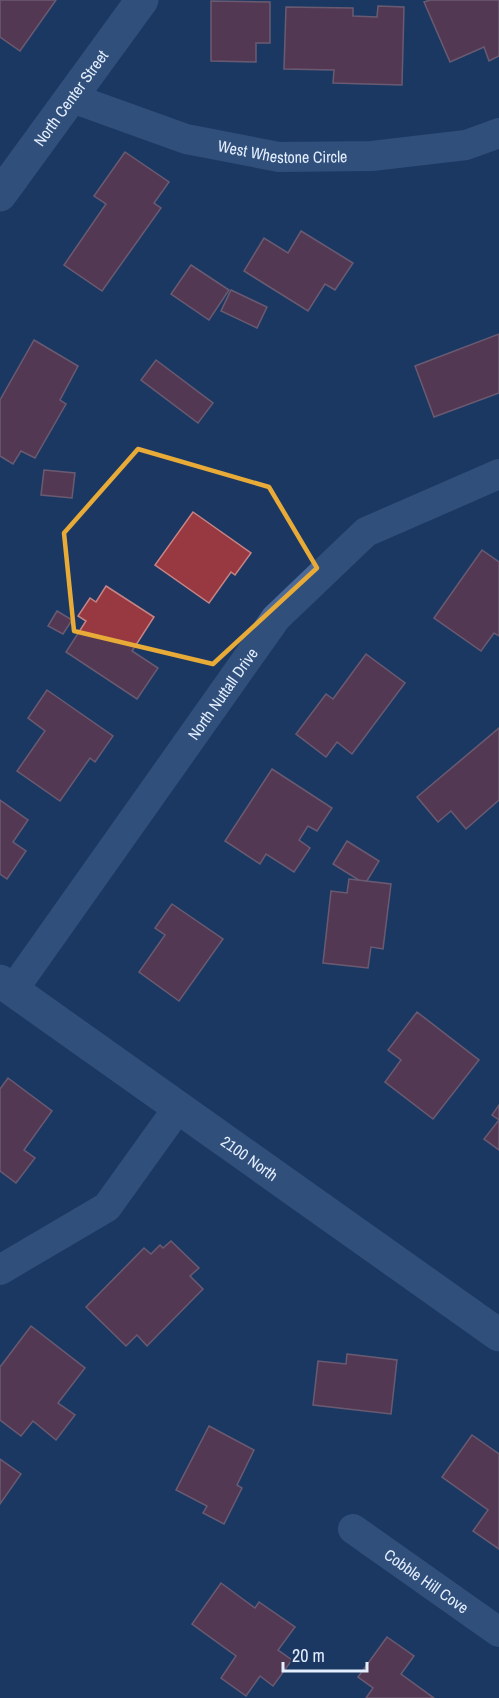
<svg xmlns="http://www.w3.org/2000/svg" width="499" height="1698" viewBox="0 0 499 1698" font-family="'Archivo Narrow',sans-serif">
	<rect width="100%" height="100%" fill="#1c3862"/>
	<g fill="#983840" stroke="#c78485" stroke-width="1.5">
		<path d="M0 0H56L20 51 0 37Z"/>
		<path d="M430 0H499V56L489 61 484 47 450 62 424 2Z"/>
		<path d="M211 1 270 2V43H256V62L211 61Z"/>
		<path d="M378 6 404 7 402 85 333 83 334 70 284 69 286 7 353 8V16L377 17Z"/>
		<path d="M125 152 169 182 154 203 161 208 102 291 64 265 106 204 94 196Z"/>
		<path d="M301 231 353 263 335 290 325 284 308 311 244 271 264 238 288 253Z"/>
		<path d="M191 265 229 290 209 320 171 294Z"/>
		<path d="M231 290 267 307 257 328 221 311Z"/>
		<path d="M499 334V393L434 417 415 366Z"/>
		<path d="M34 340 78 366 60 400 66 404 35 458 21 451 13 464 0 456V400Z"/>
		<path d="M156 360 213 403 198 423 141 380Z"/>
		<path d="M44 470 75 473 72 498 41 495Z"/>
		<path d="M193 512 251 553 235 575 231 572 209 603 155 565Z"/>
		<path d="M482 550 499 562V636L494 633 481 651 434 618Z"/>
		<path d="M106 586 154 617 132 651 158 668 137 699 66 652 86 621 78 616 90 598 96 602Z"/>
		<path d="M57 611 72 620 63 634 48 626Z"/>
		<path d="M366 654 405 683 352 754 337 742 326 757 296 734 326 694 333 699Z"/>
		<path d="M47 690 113 736 95 762 90 758 60 801 17 771 45 731 28 718Z"/>
		<path d="M499 728V800L466 829 451 811 438 822 417 797Z"/>
		<path d="M272 769 332 808 317 831 308 826 299 840 310 848 294 872 266 854 260 864 225 841Z"/>
		<path d="M0 800 28 820 13 842 26 851 7 879 0 874Z"/>
		<path d="M347 841 379 861 365 884 333 864Z"/>
		<path d="M349 879 391 884 383 949 371 947 368 968 323 963 331 891 347 893Z"/>
		<path d="M172 904 223 939 179 1001 139 972 165 935 155 928Z"/>
		<path d="M417 1012 479 1060 433 1119 385 1082 401 1060 388 1050Z"/>
		<path d="M8 1078 52 1111 24 1150 35 1158 16 1183 0 1171V1089Z"/>
		<path d="M499 1105V1150L484 1139 499 1120 492 1115Z"/>
		<path d="M171 1241 199 1268 190 1276 203 1289 147 1346 137 1335 126 1346 86 1307 144 1248 151 1254 160 1245 163 1248Z"/>
		<path d="M31 1326 85 1368 58 1403 75 1415 56 1440 33 1421 21 1436 0 1420V1367Z"/>
		<path d="M347 1354 397 1360 391 1414 313 1405 318 1361 346 1364Z"/>
		<path d="M209 1426 254 1450 237 1485 242 1488 224 1524 203 1513 207 1506 176 1490Z"/>
		<path d="M472 1435 499 1454V1549L473 1531 488 1510 442 1477Z"/>
		<path d="M0 1459 21 1474 0 1504Z"/>
		<path d="M221 1583 255 1608 259 1602 295 1627 278 1650 292 1660 273 1686 260 1676 246 1696 221 1678 236 1656 192 1624Z"/>
		<path d="M387 1637 414 1656 401 1674 434 1698H366L373 1688 358 1677Z"/>
	</g>
	<g fill="none" stroke-linecap="round" stroke-linejoin="round">
		<g stroke="#4b6a99" stroke-width="30">
			<path id="s1" d="M72 98 186 139 279 157 372 156 466 145 499 133"/>
			<path id="s2" d="M13 990 276 618 366 532 499 474"/>
			<path d="M0 1270 107 1207 178 1108"/>
			<path id="s3" d="M353 1529 499 1632"/>
		</g>
		<g stroke="#4b6a99" stroke-width="33">
			<path id="s4" d="M0 195 142 0"/>
			<path id="s5" d="M0 981 499 1335"/>
		</g>
	</g>
	<path d="M0 0H499V1698H0ZM138 449 269 487 317 568 213 664 74 631 64 533Z" fill="#1c3862" fill-opacity=".55" fill-rule="evenodd"/>
	<path fill="none" stroke="#e9ab38" stroke-width="4.5" stroke-linejoin="round" d="M138 449 269 487 317 568 213 664 74 631 64 533Z"/>
	<g text-anchor="middle" dominant-baseline="central" stroke-width="6" stroke-linejoin="round" paint-order="stroke">
		<g font-size="16" fill="#e3eefe" stroke="#1c3862">
			<text stroke="none"><textPath href="#s4" startOffset="120">North Center Street</textPath></text>
			<text stroke="none"><textPath href="#s1" startOffset="219">West Whestone Circle</textPath></text>
			<text stroke="none"><textPath href="#s2" startOffset="363">North Nuttall Drive</textPath></text>
			<text stroke="none"><textPath href="#s5" startOffset="306">2100 North</textPath></text>
			<text stroke="none"><textPath href="#s3" startOffset="90">Cobble Hill Cove</textPath></text>
		</g>
	</g>
	<path d="M283 1662v9h84v-9" fill="none" stroke="#e3eefe" stroke-width="3"/>
	<text x="292" y="1662" font-size="18" fill="#e3eefe" stroke="#1c3862" stroke-width="4.5" paint-order="stroke">20 m</text>
</svg>
